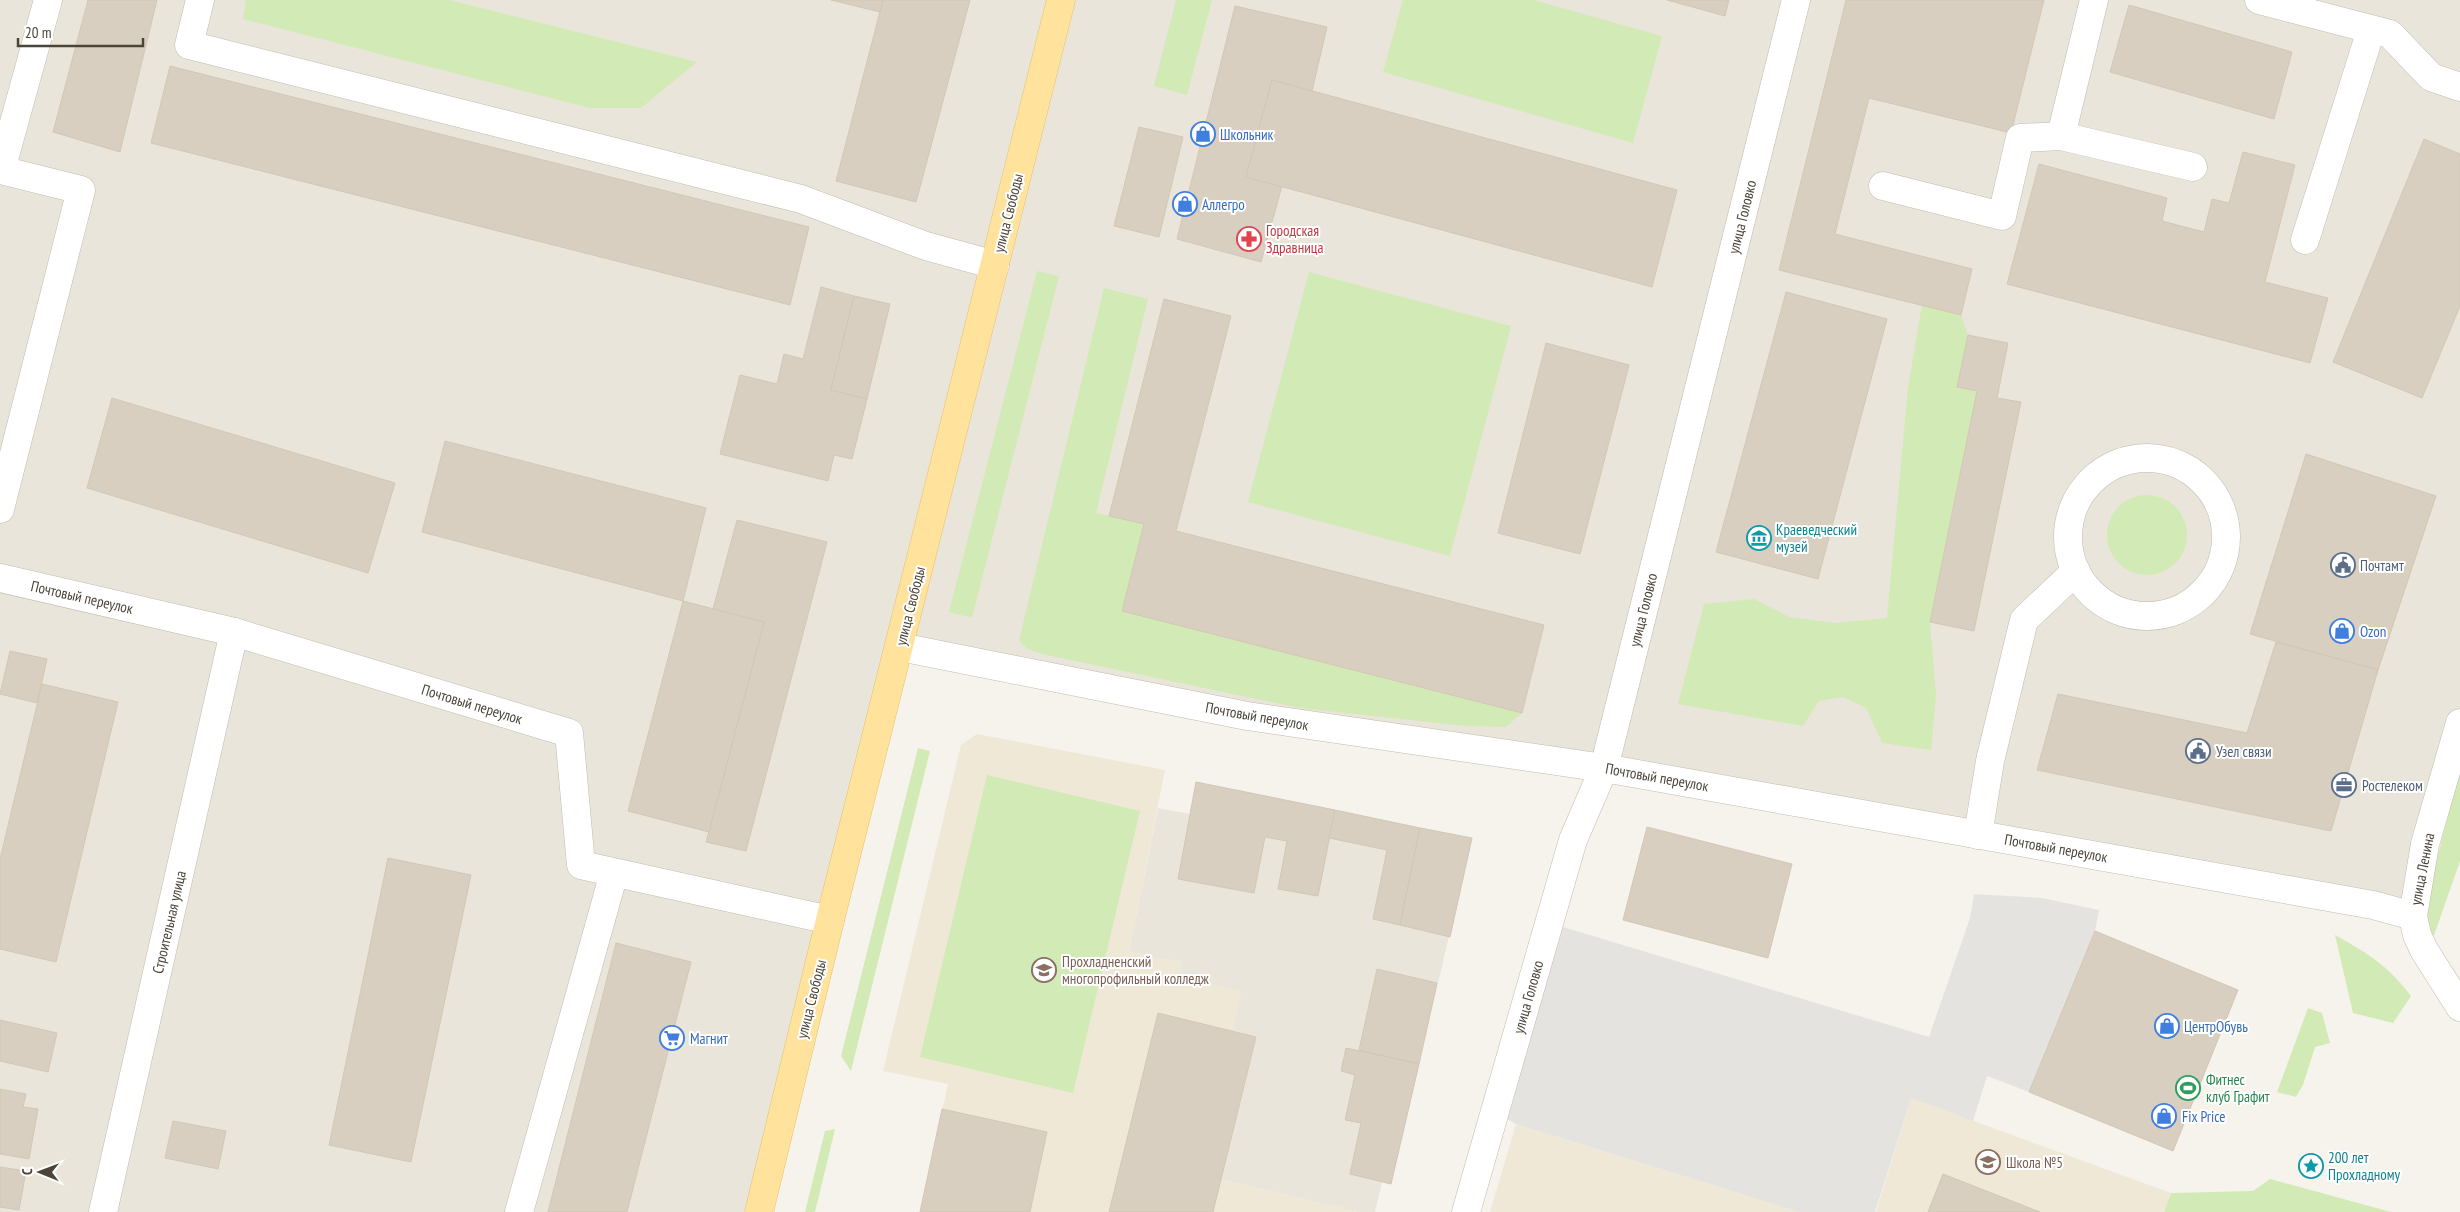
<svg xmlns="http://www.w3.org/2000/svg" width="2460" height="1212" viewBox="0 0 2460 1212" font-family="'PT Sans Narrow',sans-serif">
	<rect width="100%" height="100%" fill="#f6f3ec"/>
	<g fill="#eae5da">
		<path d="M0 0H1060L759 1212H0Z"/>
		<path d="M1061 0H2460V723L2413 916 900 647Z"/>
		<path d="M1196 782 1472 838 1391 1184 1382 1182 1375 1212H1357L1220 1179 1255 1037 1233 1031 1180 977 1181 962 1129 952 1158 808 1190 814Z"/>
	</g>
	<g fill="#efe8d6">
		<path d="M977 734 1165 770 1129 952 1181 962 1180 977 1241 991 1233 1031 1256 1037 1221 1179 1357 1212H920L948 1084 883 1071 961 745Z"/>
		<path d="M1911 1098 2171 1193 2164 1212H1876Z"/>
		<path d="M1516 1124 1799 1212H1490Z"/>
	</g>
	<g fill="#d2eab5">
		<path d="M246 0H449L697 62 641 108H590L243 19Z"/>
		<path d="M1176 0H1212L1187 95 1154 86Z"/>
		<path d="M1403 0H1534L1662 36 1633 143 1383 72Z"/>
		<path d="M1037 271 1059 276 972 618 949 612Z"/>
		<path d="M1309 272 1511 326 1450 556 1248 502Z"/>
		<path d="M1104 288 1148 299 1096 513 1144 524 1122 611 1522 713 1506 727 1465 726 1300 708 1042 654 1027 649 1019 640Z"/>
		<path d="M1922 305 1961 315 1968 335 1957 387 1977 391 1930 622 1936 695 1931 750 1882 743 1867 709 1843 697 1819 701 1803 726 1678 704 1704 604 1754 599 1789 617 1836 623 1887 618 1908 388Z"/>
		<circle cx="2147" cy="535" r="40"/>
		<path d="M918 748 930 751 851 1071 841 1056Z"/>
		<path d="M2460 769V861L2431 944 2422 917Z"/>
		<path d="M987 775 1140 811 1073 1093 920 1057Z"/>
		<path d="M2335 935C2369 954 2387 965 2411 996L2393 1023 2353 1013Z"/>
		<path d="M2308 1008 2322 1013 2330 1043 2315 1047 2303 1085 2296 1097 2277 1092Z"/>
		<path d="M835 1129 815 1212H805L825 1131Z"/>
		<path d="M2270 1179 2391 1212H2164L2171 1193 2253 1191Z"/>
	</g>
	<path fill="#e5e3e0" d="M1974 894 2042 898 2099 910 2095 931 2029 1092 1987 1076 1973 1121 1911 1098 1875 1212H1799L1516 1124 1505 1118 1563 927 1929 1037 1970 918Z"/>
	<g fill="#d8cfc1" stroke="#d3c7b4">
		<path d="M88 0H157L120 152 53 132Z"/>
		<path d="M831 0H883L880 12Z"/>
		<path d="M883 0H970L916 202 836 181Z"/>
		<path d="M1667 0H1729L1725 16Z"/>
		<path d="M1846 0H2044L2011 133 1869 98 1835 234 1972 269 1961 315 1779 270Z"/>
		<path d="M2129 5 2292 52 2274 119 2110 72Z"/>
		<path d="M1235 6 1327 27 1312 91 1272 80 1246 177 1282 186 1261 262 1177 239Z"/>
		<path d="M170 66 809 227 790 305 151 143Z"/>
		<path d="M1272 80 1677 190 1652 287 1246 177Z"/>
		<path d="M1139 127 1183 137 1159 237 1114 226Z"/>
		<path d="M2424 139 2460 154V306L2422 398 2333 362Z"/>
		<path d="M2243 152 2295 165 2265 282 2328 298 2310 363 2007 284 2039 164 2167 198 2162 221 2204 232 2212 199 2229 203Z"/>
		<path d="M821 287 854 296 831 390 867 399 852 459 834 455 828 481 720 454 740 375 777 384 784 354 803 359Z"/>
		<path d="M1786 292 1887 319 1818 579 1716 552Z"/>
		<path d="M854 296 890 304 867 399 831 390Z"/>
		<path d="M1164 299 1231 316 1176 531 1544 625 1522 713 1122 611 1144 524 1109 516Z"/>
		<path d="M1968 335 2008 343 1997 398 2021 402 1974 631 1930 622 1977 391 1957 387Z"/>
		<path d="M1546 343 1629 365 1580 554 1498 533Z"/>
		<path d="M112 398 395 483 368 573 87 488Z"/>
		<path d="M445 441 706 508 683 601 422 532Z"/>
		<path d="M2306 454 2436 496 2378 670 2250 634Z"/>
		<path d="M737 520 827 542 746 851 706 842 764 622 713 609Z"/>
		<path d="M683 601 764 622 709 832 628 811Z"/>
		<path d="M2276 642 2378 670 2331 831 2037 770 2058 694 2247 733Z"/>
		<path d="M10 651 47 659 37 703 0 694Z"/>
		<path d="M42 684 118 702 56 962 0 949V859Z"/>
		<path d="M1196 782 1335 810 1318 896 1278 889 1287 841 1265 837 1254 893 1178 879Z"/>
		<path d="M1335 810 1420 828 1400 925 1373 919 1387 850 1329 838Z"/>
		<path d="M1647 827 1792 864 1768 958 1623 920Z"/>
		<path d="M1420 828 1472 838 1450 937 1400 925Z"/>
		<path d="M388 858 471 875 411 1162 329 1145Z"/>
		<path d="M2095 931 2238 990 2173 1151 2029 1092Z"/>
		<path d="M616 943 691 962 627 1212H548Z"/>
		<path d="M1377 969 1437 983 1419 1064 1359 1050Z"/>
		<path d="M1158 1013 1256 1037 1213 1212H1109Z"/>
		<path d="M0 1020 57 1033 48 1072 0 1061Z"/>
		<path d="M1346 1048 1419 1064 1391 1184 1350 1174 1361 1123 1345 1120 1355 1075 1341 1071Z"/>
		<path d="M0 1089 26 1094 23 1107 38 1109 29 1159 0 1154Z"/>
		<path d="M942 1109 1047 1132 1030 1212H920Z"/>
		<path d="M173 1121 226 1131 218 1169 165 1158Z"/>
		<path d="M0 1167 26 1171 19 1210 0 1207Z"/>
		<path d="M1943 1174 2040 1212H1928Z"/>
	</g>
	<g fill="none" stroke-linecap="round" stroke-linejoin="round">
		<defs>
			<g id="minor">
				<path d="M200 0 189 45 801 199 926 246 995 265"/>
				<path d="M2094 0 2061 136 2193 167"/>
				<path d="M2259 0 2390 34 2431 77 2460 87"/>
				<path d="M1883 186 2002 216 2020 138 2061 136"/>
				<path d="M2305 240 2371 30"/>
				<circle cx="2147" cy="537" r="79"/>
				<path d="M0 509 81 190 1 170 48 0"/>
				<path d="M0 578 234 632 569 733 581 865 830 920"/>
				<path d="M900 647 1247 716 1604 768 2373 905 2413 916"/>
				<path d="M2460 723 2425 844 2413 916 2417 935 2424 950 2460 1007"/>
				<path d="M1978 835 1990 761 2024 620 2076 571"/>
				<path d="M103 1212 234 632"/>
				<path d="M519 1212 614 873"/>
				<path d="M1466 1212 1573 840 1604 768 1796 0"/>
			</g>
			<path id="major" d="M759 1212 830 920 1061 0"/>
		</defs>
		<use href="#minor" stroke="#c2bbae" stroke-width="29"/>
		<use href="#major" stroke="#e6c16a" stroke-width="29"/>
		<use href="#minor" stroke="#fff" stroke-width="28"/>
		<use href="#major" stroke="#ffe39c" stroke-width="28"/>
	</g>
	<defs>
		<symbol id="shop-ring" viewBox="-11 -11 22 22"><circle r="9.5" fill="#fff" stroke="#3f7fe0" stroke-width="1.5"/><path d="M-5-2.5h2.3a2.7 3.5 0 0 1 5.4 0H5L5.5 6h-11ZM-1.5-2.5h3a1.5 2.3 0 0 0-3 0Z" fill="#3f7fe0"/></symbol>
		<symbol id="pharmacy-ring" viewBox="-11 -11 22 22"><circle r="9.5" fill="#fff" stroke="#e0444e" stroke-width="1.5"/><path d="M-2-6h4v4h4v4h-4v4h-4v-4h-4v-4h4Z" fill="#e0444e"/></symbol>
		<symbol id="museum-ring" viewBox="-11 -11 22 22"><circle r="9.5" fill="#fff" stroke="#0f9aa8" stroke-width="1.5"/><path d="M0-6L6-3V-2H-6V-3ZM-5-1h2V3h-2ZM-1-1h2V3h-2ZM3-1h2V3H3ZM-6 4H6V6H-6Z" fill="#0f9aa8"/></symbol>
		<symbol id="civic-ring" viewBox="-11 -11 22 22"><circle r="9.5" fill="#fff" stroke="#5c6f8a" stroke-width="1.5"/><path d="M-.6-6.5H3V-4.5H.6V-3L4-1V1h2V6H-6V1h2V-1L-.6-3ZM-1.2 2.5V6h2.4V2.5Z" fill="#5c6f8a"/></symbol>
		<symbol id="office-ring" viewBox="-11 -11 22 22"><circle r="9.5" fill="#fff" stroke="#5c6f8a" stroke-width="1.5"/><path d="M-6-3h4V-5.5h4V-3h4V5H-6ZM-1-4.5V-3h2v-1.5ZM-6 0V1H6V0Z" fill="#5c6f8a"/></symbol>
		<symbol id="university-ring" viewBox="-11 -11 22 22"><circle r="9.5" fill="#fff" stroke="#8d6e63" stroke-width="1.5"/><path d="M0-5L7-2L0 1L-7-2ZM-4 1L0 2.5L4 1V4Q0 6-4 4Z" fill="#8d6e63"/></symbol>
		<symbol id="supermarket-ring" viewBox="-11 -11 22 22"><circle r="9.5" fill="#fff" stroke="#3f7fe0" stroke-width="1.5"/><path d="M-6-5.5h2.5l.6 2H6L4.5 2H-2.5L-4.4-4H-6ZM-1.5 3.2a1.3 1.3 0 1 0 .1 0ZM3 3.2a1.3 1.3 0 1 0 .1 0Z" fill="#3f7fe0"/></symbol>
		<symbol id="stadium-ring" viewBox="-11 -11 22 22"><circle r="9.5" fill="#fff" stroke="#2e9e5b" stroke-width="1.5"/><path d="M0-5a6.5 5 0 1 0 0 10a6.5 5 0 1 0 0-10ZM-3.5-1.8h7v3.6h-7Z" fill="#2e9e5b"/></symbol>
		<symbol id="school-ring" viewBox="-11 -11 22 22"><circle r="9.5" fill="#fff" stroke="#8d6e63" stroke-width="1.5"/><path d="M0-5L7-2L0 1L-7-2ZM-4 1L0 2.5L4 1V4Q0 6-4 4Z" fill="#8d6e63"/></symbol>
		<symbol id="sight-ring" viewBox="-11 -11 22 22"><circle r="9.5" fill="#fff" stroke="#0f9aa8" stroke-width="1.5"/><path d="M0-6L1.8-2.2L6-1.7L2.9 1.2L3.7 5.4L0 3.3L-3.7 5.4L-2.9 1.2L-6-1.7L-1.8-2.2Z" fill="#0f9aa8"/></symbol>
	</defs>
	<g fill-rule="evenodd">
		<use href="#shop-ring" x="1189" y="120" width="28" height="28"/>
		<use href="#shop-ring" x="1171" y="190" width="28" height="28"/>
		<use href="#pharmacy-ring" x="1235" y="225" width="28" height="28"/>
		<use href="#museum-ring" x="1745" y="524" width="28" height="28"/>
		<use href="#civic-ring" x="2329" y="551" width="28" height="28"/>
		<use href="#shop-ring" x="2328" y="617" width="28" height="28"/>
		<use href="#civic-ring" x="2184" y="737" width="28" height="28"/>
		<use href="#office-ring" x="2330" y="771" width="28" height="28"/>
		<use href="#university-ring" x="1030" y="956" width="28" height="28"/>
		<use href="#shop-ring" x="2153" y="1012" width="28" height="28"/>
		<use href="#supermarket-ring" x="658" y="1024" width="28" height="28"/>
		<use href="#stadium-ring" x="2174" y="1074" width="28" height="28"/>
		<use href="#shop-ring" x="2150" y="1102" width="28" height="28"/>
		<use href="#school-ring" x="1974" y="1148" width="28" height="28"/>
		<use href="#sight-ring" x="2297" y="1152" width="28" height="28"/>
	</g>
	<g text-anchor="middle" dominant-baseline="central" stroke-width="4" stroke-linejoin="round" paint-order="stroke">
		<g font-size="15" fill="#366cbe" stroke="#fff" text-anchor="start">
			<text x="1220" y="134">Школьник</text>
			<text x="1202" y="204">Аллегро</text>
			<text x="2360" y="631">Ozon</text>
			<text x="2184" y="1026">ЦентрОбувь</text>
			<text x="690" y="1038">Магнит</text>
			<text x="2182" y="1116">Fix Price</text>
		</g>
		<g font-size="15" fill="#4b4439" stroke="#fff">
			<text transform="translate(1008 213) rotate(-76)">улица Свободы</text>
			<text transform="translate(1742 217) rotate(-76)">улица Головко</text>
			<text transform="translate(82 597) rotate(13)">Почтовый переулок</text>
			<text transform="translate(910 606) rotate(-76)">улица Свободы</text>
			<text transform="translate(1643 610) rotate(-76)">улица Головко</text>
			<text transform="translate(472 704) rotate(17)">Почтовый переулок</text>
			<text transform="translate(1257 716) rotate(10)">Почтовый переулок</text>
			<text transform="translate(1657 777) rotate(10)">Почтовый переулок</text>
			<text transform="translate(2056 848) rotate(10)">Почтовый переулок</text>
			<text transform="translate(2422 869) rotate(-79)">улица Ленина</text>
			<text transform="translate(169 922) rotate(-77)">Строительная улица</text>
			<text transform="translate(1528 997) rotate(-74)">улица Головко</text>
			<text transform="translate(811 999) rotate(-76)">улица Свободы</text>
		</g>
		<g font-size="15" fill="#be3a42" stroke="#fff" text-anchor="start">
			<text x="1266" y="230">Городская<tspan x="1266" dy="17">Здравница</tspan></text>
		</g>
		<g font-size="15" fill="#0d838f" stroke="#fff" text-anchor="start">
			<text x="1776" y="529">Краеведческий<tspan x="1776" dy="17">музей</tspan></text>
			<text x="2328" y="1157">200 лет<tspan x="2328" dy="17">Прохладному</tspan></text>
		</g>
		<g font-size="15" fill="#4e5e75" stroke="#fff" text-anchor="start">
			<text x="2360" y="565">Почтамт</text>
			<text x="2216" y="751">Узел связи</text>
			<text x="2362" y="785">Ростелеком</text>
		</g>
		<g font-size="15" fill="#785e54" stroke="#fff" text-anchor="start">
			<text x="1062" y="961">Прохладненский<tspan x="1062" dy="17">многопрофильный колледж</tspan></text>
			<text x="2006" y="1162">Школа №5</text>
		</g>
		<g font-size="15" fill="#27864d" stroke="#fff" text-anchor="start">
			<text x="2206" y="1079">Фитнес<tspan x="2206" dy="17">клуб Графит</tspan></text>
		</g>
	</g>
	<g transform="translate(40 1172) rotate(271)" stroke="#ffffff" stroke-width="4" paint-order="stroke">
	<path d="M0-4L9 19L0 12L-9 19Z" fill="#4b4439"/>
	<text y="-8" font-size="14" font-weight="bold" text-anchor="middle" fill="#4b4439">С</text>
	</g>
	<path d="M18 38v8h125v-8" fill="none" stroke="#4b4439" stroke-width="2.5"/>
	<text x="25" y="38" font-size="15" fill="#4b4439" stroke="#ffffff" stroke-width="4" paint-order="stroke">20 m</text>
</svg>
